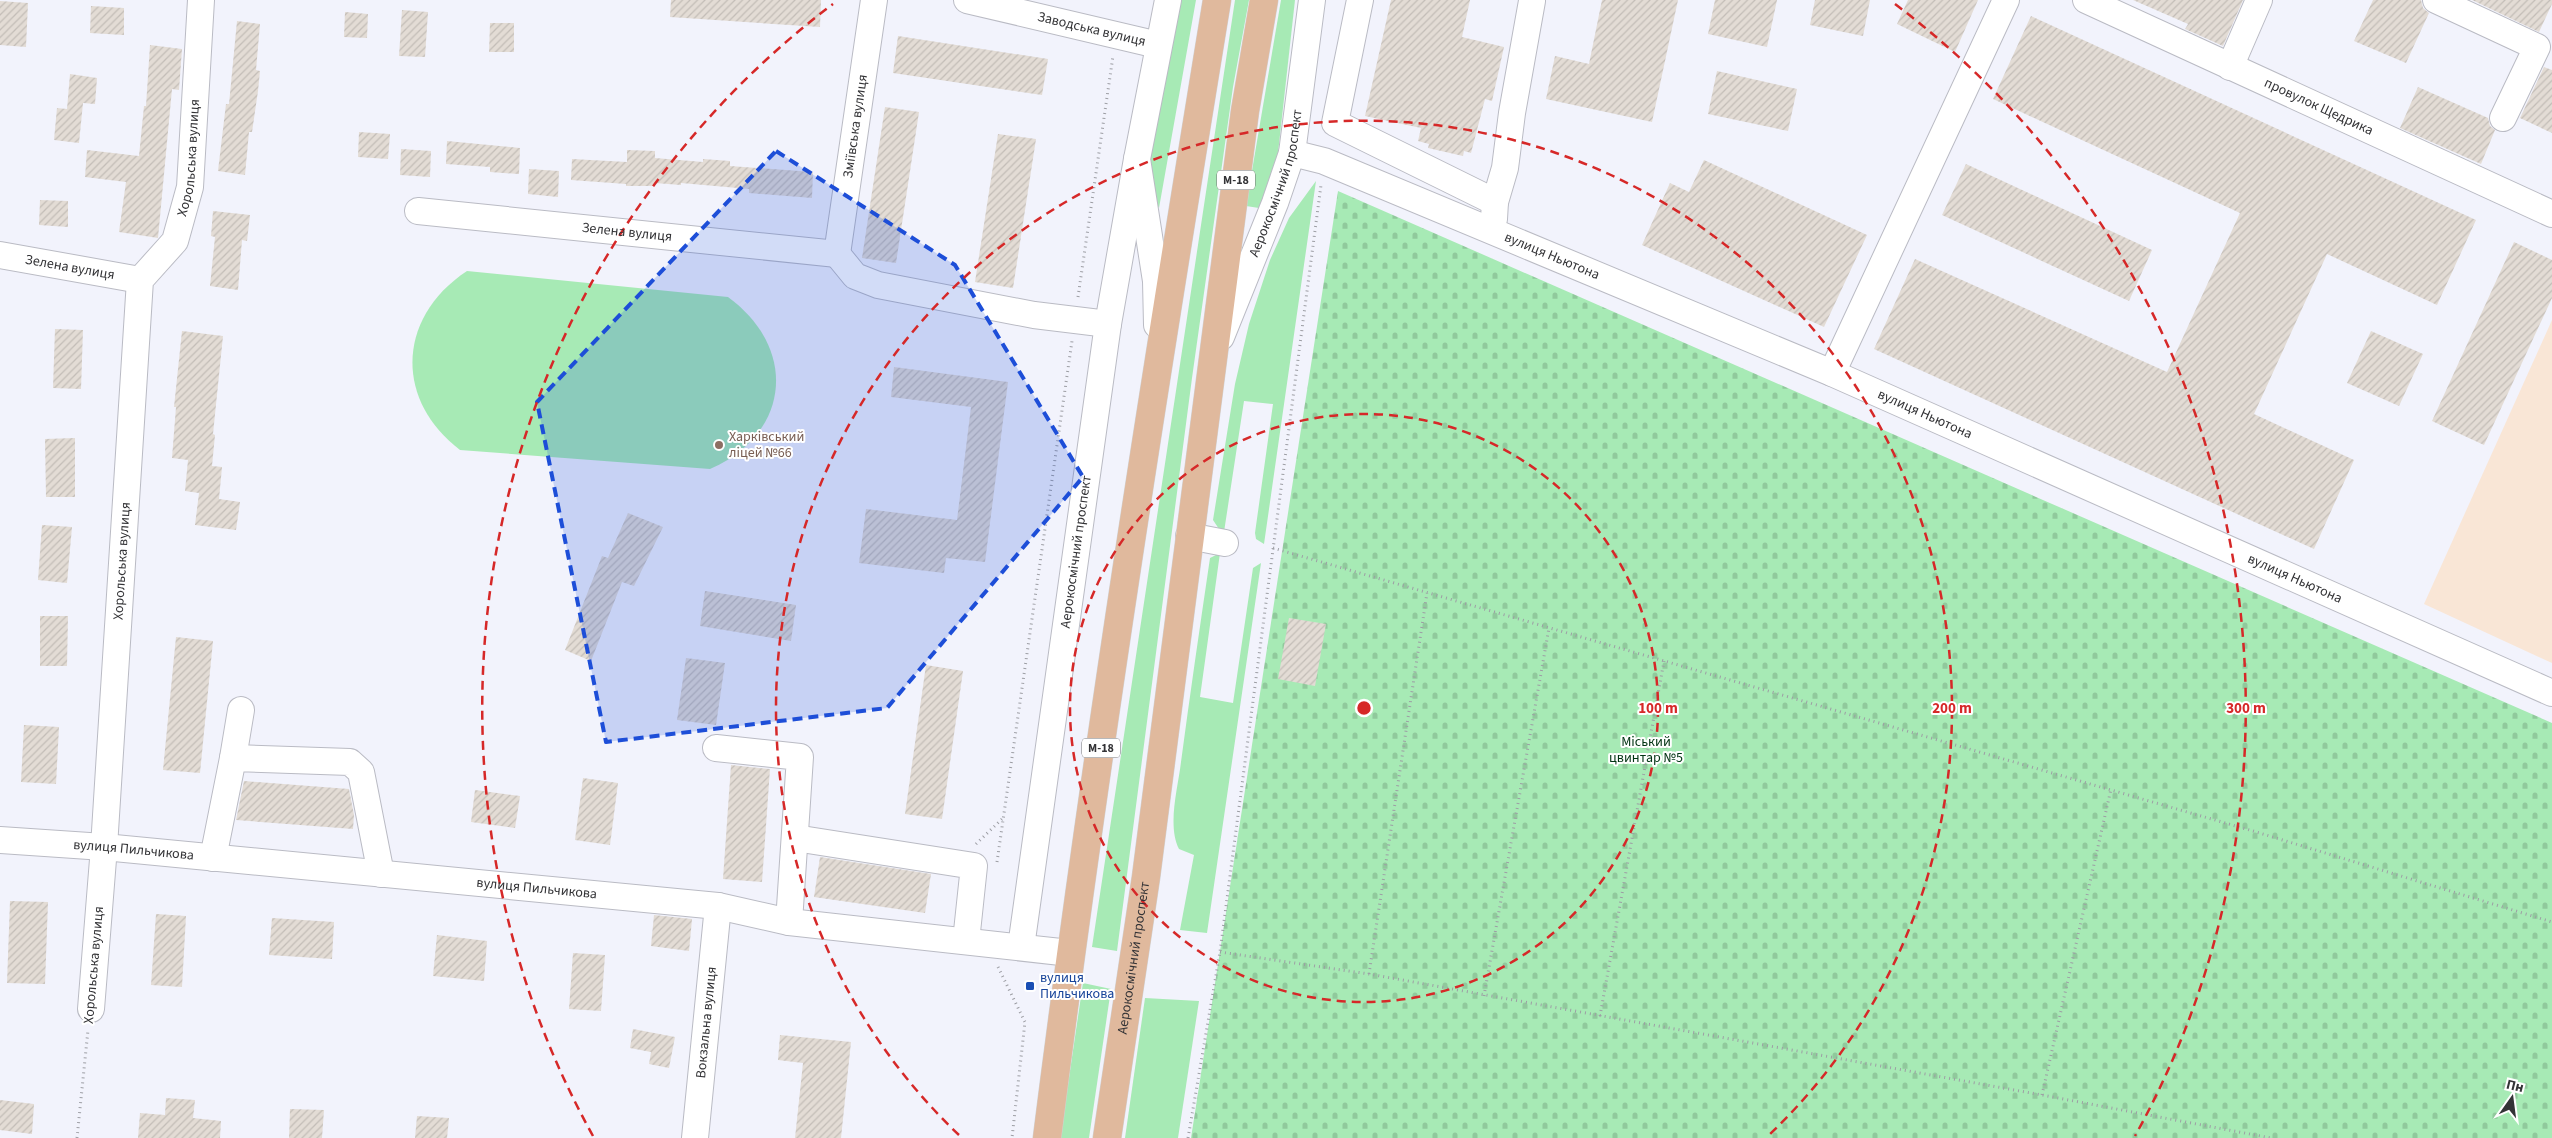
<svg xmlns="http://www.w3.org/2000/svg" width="2552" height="1138" viewBox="0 0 2552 1138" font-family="'Source Sans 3',sans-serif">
	<defs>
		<pattern id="cemetery-stones" width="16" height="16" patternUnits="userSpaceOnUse" patternTransform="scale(1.25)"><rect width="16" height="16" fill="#a7eab5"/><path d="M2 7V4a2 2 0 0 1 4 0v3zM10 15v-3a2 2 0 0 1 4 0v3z" fill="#90c99c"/></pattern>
		<pattern id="building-hatch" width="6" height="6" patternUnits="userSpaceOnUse" patternTransform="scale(1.25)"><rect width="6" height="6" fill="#e3dcd5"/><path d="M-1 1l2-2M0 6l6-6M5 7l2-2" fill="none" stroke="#c3bdb7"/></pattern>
	</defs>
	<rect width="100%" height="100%" fill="#f2f3fc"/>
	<path fill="#f9e6d6" d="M2552 320V663L2424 604Z"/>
	<g fill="#a7eab5">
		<path d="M1177 0H1196L1159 208C1136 164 1167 50 1177 0Z"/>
		<path d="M1235 0H1249L1233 87 1192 378 1117 951 1092 947Z"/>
		<path d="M1281 0H1295L1275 180 1259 208 1246 206Z"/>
		<path d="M1316 181 1264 544 1256 539 1255 533 1273 404 1244 401 1224 532 1219 529 1213 520 1235 384 1249 324 1270 260 1289 218Z"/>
		<path d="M467 271 728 297C799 349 790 434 710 469L460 450C394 400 397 317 467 271Z"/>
		<path d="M1220 553 1200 697 1233 703 1253 568 1261 563 1207 933 1180 930 1194 855 1179 849C1167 825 1178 788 1181 762 1190 694 1200 626 1210 558Z"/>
		<path d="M1083 983 1111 989 1089 1138H1060Z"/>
		<path d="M1145 998 1199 1001 1178 1138H1125Z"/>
	</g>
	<path fill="url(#cemetery-stones)" d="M1338 191 2552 723V1138H1191Z"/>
	<g fill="url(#building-hatch)">
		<path d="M671 0H821L820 27 670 17Z"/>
		<path d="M1391 0H1470L1462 37 1504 47 1492 101 1485 99 1471 153 1464 151 1463 156 1428 148 1429 144 1418 141 1421 128 1365 116Z"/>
		<path d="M1602 0H1678L1652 122 1546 99 1555 56 1589 64Z"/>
		<path d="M1715 0H1777L1767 47 1708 34Z"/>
		<path d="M1815 0H1870L1863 36 1810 25Z"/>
		<path d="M1908 0H1978L1955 52 1897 24Z"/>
		<path d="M2133 0H2243L2223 46 2185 29 2188 24Z"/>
		<path d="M2373 0H2421L2423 8 2429 13 2406 63 2354 41Z"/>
		<path d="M2472 0H2552V4L2539 32Z"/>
		<path d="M0 1 28 3 26 47 0 45Z"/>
		<path d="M91 6 124 8V35L90 33Z"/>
		<path d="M402 10 428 12 425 57 399 56Z"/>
		<path d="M345 12 368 14 367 38 344 37Z"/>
		<path d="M2031 16 2476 220 2437 305 2327 254 2254 414 2354 460 2314 549 1874 349 1915 259 2167 372 2240 213 1993 99Z"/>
		<path d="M237 21 260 24 256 70 260 71 258 91 252 132H249L245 175 218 171 226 104H229Z"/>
		<path d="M490 23H514V52H489Z"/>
		<path d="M898 36 1048 59 1042 95 893 73Z"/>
		<path d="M150 45 182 49 179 90 172 89 158 238 119 232 126 182 85 177 87 150 139 156 144 106H146Z"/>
		<path d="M2544 67 2552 70V133L2520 118Z"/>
		<path d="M1717 71 1797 89 1788 131 1708 114Z"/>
		<path d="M70 74 97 78 95 104 83 103 79 143 54 140 57 108 67 109Z"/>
		<path d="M2418 87 2488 118 2490 126 2495 130 2481 164 2400 128Z"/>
		<path d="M885 107 919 112 896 263 862 258Z"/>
		<path d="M359 132 390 134 388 159 358 157Z"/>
		<path d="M998 134 1036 139 1013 288 975 282Z"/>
		<path d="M447 141 520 148 519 174 490 172V167L446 164Z"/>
		<path d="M401 149 431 151 430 177 400 175Z"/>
		<path d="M627 150 655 151V158L703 162V159L730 161V166L813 172 812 198 749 193V189L681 183V185L655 183V186H626V184L571 180 572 159 627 162Z"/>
		<path d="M1704 160 1867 235 1824 327 1642 245 1670 183 1689 192Z"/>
		<path d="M1966 164 2152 250 2129 301 1942 215Z"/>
		<path d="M529 169 559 171 558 197 528 194Z"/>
		<path d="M40 200 68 201V227L39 225Z"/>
		<path d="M213 211 250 215 247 241 242 240 238 290 210 286 215 237 211 236Z"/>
		<path d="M2514 242 2552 260V298L2484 445 2432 421Z"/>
		<path d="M55 329 83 330 81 389 53 388Z"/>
		<path d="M182 331 223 336 213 434 215 435 212 466 222 467 219 499 240 502 236 530 195 525 199 493 185 491 188 460 172 458 176 407H174Z"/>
		<path d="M2371 331 2423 354 2399 406 2347 383Z"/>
		<path d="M894 367 1008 382 985 562 946 558 944 573 859 563 866 509 957 520 971 407 891 397Z"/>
		<path d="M75 438V497H46L45 439Z"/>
		<path d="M628 513 663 527 634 586 622 582 591 661 565 650 602 556 608 558Z"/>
		<path d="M42 525 72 527 67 583 38 580Z"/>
		<path d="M705 591 796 605 791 641 700 626Z"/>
		<path d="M40 616H68L67 666H40Z"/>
		<path d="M1289 618 1326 624 1315 686 1278 679Z"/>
		<path d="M176 637 213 641 200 773 163 770Z"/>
		<path d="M686 658 725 663 716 725 677 720Z"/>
		<path d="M926 665 963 671 942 819 905 814Z"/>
		<path d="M24 725 59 727 56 784 21 782Z"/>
		<path d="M731 765 770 769 762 882 723 879Z"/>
		<path d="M583 778 618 783 610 845 575 840Z"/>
		<path d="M244 781 349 789 354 815 353 829 236 820Z"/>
		<path d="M475 790 520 796 515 828 471 822Z"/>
		<path d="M820 857 931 874 925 913 814 897Z"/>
		<path d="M10 901 48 902 45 984 7 983Z"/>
		<path d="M156 914 186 916 182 987 151 985Z"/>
		<path d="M654 915 692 919 689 951 651 946Z"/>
		<path d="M272 918 334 922 332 959 269 955Z"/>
		<path d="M437 935 487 941 484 981 433 976Z"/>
		<path d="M573 953 605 955 601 1011 569 1009Z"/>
		<path d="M633 1029 675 1037 669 1068 649 1064 651 1052 630 1048Z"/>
		<path d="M780 1035 851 1042 841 1138H795L803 1063 778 1060Z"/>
		<path d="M166 1098 195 1100 193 1118 221 1121 220 1138H138L140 1113 165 1115Z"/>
		<path d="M0 1100 34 1104 32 1134 0 1130Z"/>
		<path d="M290 1109 324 1110 322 1138H289Z"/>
		<path d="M417 1116 449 1118 447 1138H415Z"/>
	</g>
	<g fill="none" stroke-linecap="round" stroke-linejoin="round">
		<defs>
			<g id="minor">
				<path id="s1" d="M967 0 1158 45"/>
				<path d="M1360 0 1335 123 1495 202"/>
				<path id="s2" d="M2086 0 2552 214"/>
				<path d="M2436 0 2537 47 2503 118"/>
				<path d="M2230 67 2259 0"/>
				<path id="s3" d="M1292 153 1324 161 1832 373 2552 693"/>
				<path id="s4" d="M418 211 837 254"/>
				<path d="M1494 219 1495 202 1505 168 1512 113 1532 1"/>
				<path d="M837 254 855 276 878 285 1034 315 1108 324"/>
				<path id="s5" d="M837 254 874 0"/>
				<path id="s6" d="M0 255 140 280"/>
				<path d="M1157 325 1156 281 1137 159 1168 0"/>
				<path id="s7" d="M1221 337 1275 203 1292 153 1312 0"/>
				<path d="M1832 373 2006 0"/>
				<path d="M1189 536 1225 543"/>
				<path d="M716 748 800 757 789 922"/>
				<path d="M233 758 241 710"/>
				<path d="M795 838 974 866 966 941"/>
				<path id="s8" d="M0 840 104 847 718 906 789 922 1070 953"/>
				<path d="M213 858 233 758 350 762 361 772 381 874"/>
				<path id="s9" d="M1021 947 1108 324 1137 159"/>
				<path id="s10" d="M91 1009 104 847 140 280 175 241 190 187 201 0"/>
				<path id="s11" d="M695 1138 718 906"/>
			</g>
			<g id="major">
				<path d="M1047 1138C1095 757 1155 379 1217 0"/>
				<path id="s12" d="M1107 1138 1146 877 1245 111 1264 0"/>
			</g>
		</defs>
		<use href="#minor" stroke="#babbc4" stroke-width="28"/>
		<use href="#major" stroke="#d2d2d3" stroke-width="29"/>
		<g stroke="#9d9ea4" stroke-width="3" stroke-dasharray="1 4" stroke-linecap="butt">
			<path d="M1078 297 1113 56"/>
			<path d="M1273 548 2253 831 2552 922"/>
			<path d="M976 844 1002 819"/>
			<path d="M997 862 1072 341"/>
			<path d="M1220 952 1369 974 2042 1095 2271 1138"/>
			<path d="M998 967 1025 1022 1012 1138"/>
			<path d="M1369 974 1427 593"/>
			<path d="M1484 996 1549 628"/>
			<path d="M1600 1016 1664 661"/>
			<path d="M2042 1095 2111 789"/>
			<path d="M77 1138 88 1030"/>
			<path d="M1188 1138 1220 952 1321 185"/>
		</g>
		<use href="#minor" stroke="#fff" stroke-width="26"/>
		<use href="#major" stroke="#e0b99d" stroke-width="28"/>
	</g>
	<path fill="#1d4ed8" fill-opacity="0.2" stroke="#1d4ed8" stroke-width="4" stroke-dasharray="10 6" stroke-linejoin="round" d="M776 151 955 265 1083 477 887 708 606 742 537 402Z"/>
	<g fill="none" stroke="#d62828" stroke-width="2.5" stroke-dasharray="9 6">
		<circle cx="1364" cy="708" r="294"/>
		<path d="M959 1135A588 588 0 1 1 1769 1135"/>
		<path d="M593 1136A882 882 0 0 1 833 4M1895 4A882 882 0 0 1 2135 1136"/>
	</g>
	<circle fill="#8d6e63" stroke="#fff" stroke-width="2" cx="719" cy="445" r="5"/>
	<rect fill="#1a4fb4" stroke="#fff" stroke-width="2" x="1025" y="981" width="10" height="10" rx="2.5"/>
	<g text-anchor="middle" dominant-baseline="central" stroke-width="4" stroke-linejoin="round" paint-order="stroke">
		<g fill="#fff" stroke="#707072" stroke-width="1">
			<rect x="1217" y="170.5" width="38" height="19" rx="4"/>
			<rect x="1082" y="738.5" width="38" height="19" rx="4"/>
		</g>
		<g font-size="12" font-weight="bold" fill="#333336">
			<text x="1236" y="180">М-18</text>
			<text x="1101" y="748">М-18</text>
		</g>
		<g font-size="14" fill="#333336" stroke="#fff">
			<text stroke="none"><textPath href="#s1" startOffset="128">Заводська вулиця</textPath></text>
			<text stroke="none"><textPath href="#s2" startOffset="256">провулок Щедрика</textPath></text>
			<text stroke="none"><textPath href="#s5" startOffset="129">Зміївська вулиця</textPath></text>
			<text stroke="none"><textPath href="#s10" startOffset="868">Хорольська вулиця</textPath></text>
			<text stroke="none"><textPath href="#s7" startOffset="164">Аерокосмічний проспект</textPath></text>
			<text stroke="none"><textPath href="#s4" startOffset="210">Зелена вулиця</textPath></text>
			<text stroke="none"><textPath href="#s3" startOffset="280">вулиця Ньютона</textPath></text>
			<text stroke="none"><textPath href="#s6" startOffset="71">Зелена вулиця</textPath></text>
			<text stroke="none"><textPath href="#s3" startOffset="685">вулиця Ньютона</textPath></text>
			<text stroke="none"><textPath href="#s9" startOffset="399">Аерокосмічний проспект</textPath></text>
			<text stroke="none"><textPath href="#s10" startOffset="449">Хорольська вулиця</textPath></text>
			<text stroke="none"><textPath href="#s3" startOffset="1090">вулиця Ньютона</textPath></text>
			<text stroke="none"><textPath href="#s8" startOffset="134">вулиця Пильчикова</textPath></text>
			<text stroke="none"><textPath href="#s8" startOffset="539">вулиця Пильчикова</textPath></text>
			<text stroke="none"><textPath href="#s12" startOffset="182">Аерокосмічний проспект</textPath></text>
			<text transform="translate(94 965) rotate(-85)">Хорольська вулиця</text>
			<text stroke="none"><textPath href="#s11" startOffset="116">Вокзальна вулиця</textPath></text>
		</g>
		<g font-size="14" fill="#785e54" stroke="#fff" text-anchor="start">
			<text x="729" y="437">Харківський<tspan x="729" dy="16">ліцей №66</tspan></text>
		</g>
		<g font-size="14" fill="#003312" stroke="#fff">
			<text x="1646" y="742">Міський<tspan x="1646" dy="16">цвинтар №5</tspan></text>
		</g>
		<g font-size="14" fill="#164399" stroke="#fff" text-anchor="start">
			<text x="1040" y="978">вулиця<tspan x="1040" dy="16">Пильчикова</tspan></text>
		</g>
	</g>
	<circle cx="1364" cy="708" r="8" fill="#d62828" stroke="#fff" stroke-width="2.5"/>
	<g font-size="15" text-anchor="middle" font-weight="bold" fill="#d62828" stroke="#fff" stroke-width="4" stroke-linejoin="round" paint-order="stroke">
		<text x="1658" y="713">100 m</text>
		<text x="1952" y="713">200 m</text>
		<text x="2246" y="713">300 m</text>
	</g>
	<g transform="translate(2512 1098) rotate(14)" stroke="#ffffff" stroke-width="4" paint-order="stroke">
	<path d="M0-4L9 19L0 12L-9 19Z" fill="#333336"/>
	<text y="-8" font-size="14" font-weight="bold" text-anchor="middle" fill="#333336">Пн</text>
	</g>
</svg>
